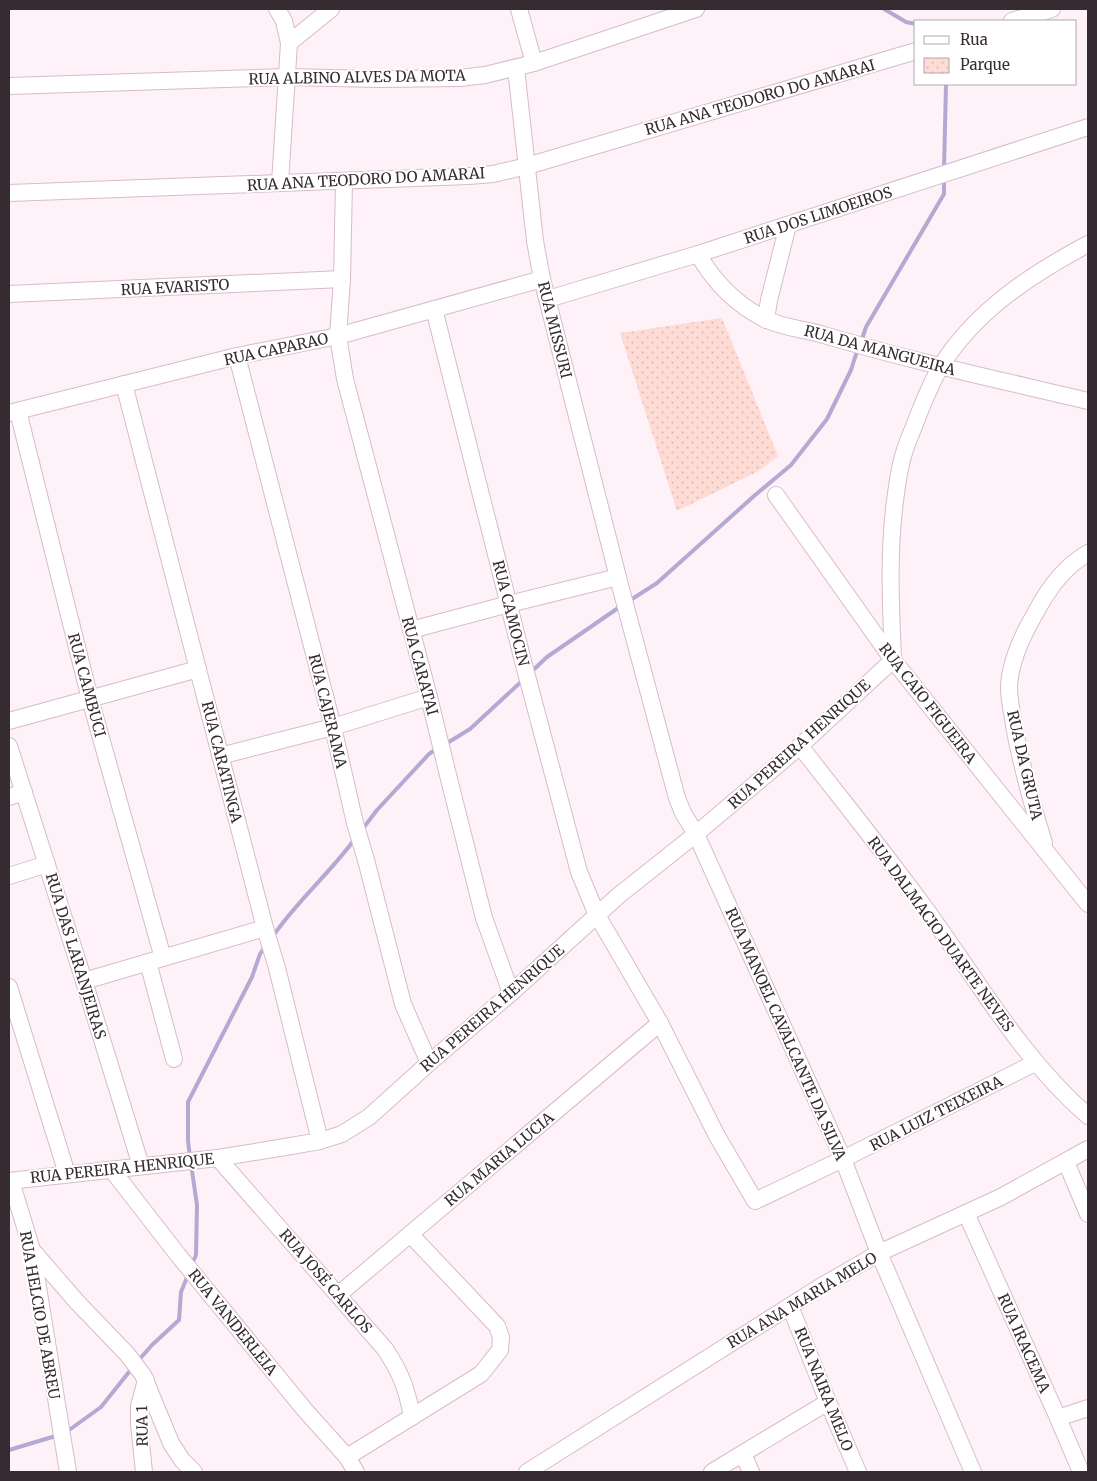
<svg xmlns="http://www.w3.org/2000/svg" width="1097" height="1481" viewBox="0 0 1097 1481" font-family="Merriweather,serif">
	<defs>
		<pattern id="park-dots" width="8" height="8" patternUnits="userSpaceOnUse" patternTransform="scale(1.25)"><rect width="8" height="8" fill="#fedcd5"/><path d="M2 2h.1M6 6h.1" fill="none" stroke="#dabdb7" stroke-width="1.8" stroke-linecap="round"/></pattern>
	</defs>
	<rect width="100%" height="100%" fill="#fef2f8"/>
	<path fill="url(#park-dots)" d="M722 318 778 456 759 471 677 511 620 333Z"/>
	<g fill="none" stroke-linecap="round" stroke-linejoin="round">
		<g stroke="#b4a9d3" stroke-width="4">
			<path d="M884 9 906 22 916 24"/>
			<path d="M944 169 946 84"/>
			<path d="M861 342 866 327 944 194V178"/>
			<path d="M629 601 657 583 754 496 791 465 827 419 851 370 858 348"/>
			<path d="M530 673 547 657 621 606"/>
			<path d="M444 745 470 729 523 680"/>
			<path d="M361 831 377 810 429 754 438 748"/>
			<path d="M273 936C297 901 329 874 354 840"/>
			<path d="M190 1157 188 1141V1102L252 977 260 954 266 945"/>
			<path d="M191 1164 197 1205 196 1255 192 1264"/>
			<path d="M137 1362 152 1345 179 1320 181 1292 188 1275"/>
			<path d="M65 1433 101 1407 133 1367"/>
			<path d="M9 1450 59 1435"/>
		</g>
		<defs>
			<g id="minor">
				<path d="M277 9 284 21 289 43 280 183"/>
				<path d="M519 9 534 63"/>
				<path d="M1012 21 1052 9"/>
				<path d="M289 43 331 9"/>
				<path d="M516 68 535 241 542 279 621 589 677 798 683 813 696 834 843 1159 879 1253 973 1472"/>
				<path d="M9 86 286 77 379 79 460 78 485 75 534 63 696 9"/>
				<path d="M344 182 342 279 338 336 345 379 429 697 448 775 484 918 511 993"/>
				<path d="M9 193 469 176 493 174 527 166 916 51"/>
				<path d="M698 254C714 282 737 305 765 319 783 328 804 329 824 335 911 361 1000 380 1088 401"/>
				<path d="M9 294 342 279"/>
				<path d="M548 299 698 254 1088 127"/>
				<path d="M434 309 523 661 579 872 597 915 660 1023 717 1136 755 1201 843 1159 1035 1063"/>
				<path d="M766 320 769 300 788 225"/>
				<path d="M237 356 333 727 355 823 366 860 403 1004 429 1063"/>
				<path d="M124 384 265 928 277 968 320 1141"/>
				<path d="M18 411 90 699 163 958"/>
				<path d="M9 413 237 356 338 336 542 279"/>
				<path d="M776 495 893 660 1088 904"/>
				<path d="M411 630 509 604 618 577"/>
				<path d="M9 721 198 669"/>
				<path d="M9 746 84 981 141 1166"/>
				<path d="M800 746C842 800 885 853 925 908 977 979 1021 1058 1088 1116"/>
				<path d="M220 756 333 727 429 697"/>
				<path d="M9 797 24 792"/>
				<path d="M1044 843C1032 804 1021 765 1014 725 1012 712 1009 700 1009 687 1010 661 1023 634 1036 612 1048 589 1065 566 1088 553"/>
				<path d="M9 876 47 864"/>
				<path d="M148 962 174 1059"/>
				<path d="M84 981 265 928"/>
				<path d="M9 987 67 1174"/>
				<path d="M218 1158 385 1349C401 1373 407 1389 412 1417"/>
				<path d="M1066 1162 1088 1214"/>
				<path d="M112 1170 178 1255 304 1409 347 1457 356 1472"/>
				<path d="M9 1181 218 1158 291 1146 320 1141 342 1134 369 1117 429 1063 511 993 618 896 696 834 800 746 893 660C891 607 888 554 895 501 897 486 899 468 904 453 907 442 912 432 916 421 923 403 931 383 941 366 976 310 1032 274 1088 244"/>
				<path d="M11 1181 32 1250 68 1472"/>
				<path d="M966 1213 1058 1418 1081 1472"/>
				<path d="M32 1250 77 1302 127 1354 143 1375 171 1443 182 1460 194 1472"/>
				<path d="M338 1295 660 1023"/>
				<path d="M790 1306 828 1402 858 1472"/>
				<path d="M1058 1418 1088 1408"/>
				<path d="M743 1454 751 1472"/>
				<path d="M347 1457 481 1374 500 1350 501 1337 497 1326 410 1234"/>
				<path d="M144 1472 139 1424V1406L146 1380"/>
				<path d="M527 1472 820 1287 879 1253 1001 1197 1088 1149"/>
				<path d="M712 1472 828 1402"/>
			</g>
		</defs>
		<use href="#minor" stroke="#d8bbcb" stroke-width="18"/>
		<use href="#minor" stroke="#fff" stroke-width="16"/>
	</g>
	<g text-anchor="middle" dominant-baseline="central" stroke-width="4" stroke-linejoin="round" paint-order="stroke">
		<g font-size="15" fill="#362b31" stroke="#fff">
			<text transform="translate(357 77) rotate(-1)">RUA ALBINO ALVES DA MOTA</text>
			<text transform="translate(760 97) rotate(-16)">RUA ANA TEODORO DO AMARAI</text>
			<text transform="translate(366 179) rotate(-3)">RUA ANA TEODORO DO AMARAI</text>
			<text transform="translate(818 215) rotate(-18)">RUA DOS LIMOEIROS</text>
			<text transform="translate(175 287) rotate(-3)">RUA EVARISTO</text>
			<text transform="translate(555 330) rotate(76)">RUA MISSURI</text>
			<text transform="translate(276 349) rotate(-12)">RUA CAPARAO</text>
			<text transform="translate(880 350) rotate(15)">RUA DA MANGUEIRA</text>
			<text transform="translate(511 613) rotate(76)">RUA CAMOCIN</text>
			<text transform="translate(420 666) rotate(75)">RUA CARATAI</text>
			<text transform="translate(87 685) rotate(75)">RUA CAMBUCI</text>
			<text transform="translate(928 703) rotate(52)">RUA CAIO FIGUEIRA</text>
			<text transform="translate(328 711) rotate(76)">RUA CAJERAMA</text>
			<text transform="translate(799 744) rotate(-42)">RUA PEREIRA HENRIQUE</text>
			<text transform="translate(222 762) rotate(76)">RUA CARATINGA</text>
			<text transform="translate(1025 765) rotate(77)">RUA DA GRUTA</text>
			<text transform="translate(941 934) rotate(54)">RUA DALMACIO DUARTE NEVES</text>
			<text transform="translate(76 956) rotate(73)">RUA DAS LARANJEIRAS</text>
			<text transform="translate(492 1008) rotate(-41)">RUA PEREIRA HENRIQUE</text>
			<text transform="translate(786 1034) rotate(66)">RUA MANOEL CAVALCANTE DA SILVA</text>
			<text transform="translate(936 1113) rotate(-27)">RUA LUIZ TEIXEIRA</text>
			<text transform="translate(499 1159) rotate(-40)">RUA MARIA LUCIA</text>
			<text transform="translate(122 1168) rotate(-6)">RUA PEREIRA HENRIQUE</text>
			<text transform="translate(326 1281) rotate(49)">RUA JOSÉ CARLOS</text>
			<text transform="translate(802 1300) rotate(-31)">RUA ANA MARIA MELO</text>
			<text transform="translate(40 1315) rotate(80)">RUA HELCIO DE ABREU</text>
			<text transform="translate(233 1322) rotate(51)">RUA VANDERLEIA</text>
			<text transform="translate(1024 1343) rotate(66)">RUA IRACEMA</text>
			<text transform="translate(824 1389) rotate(68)">RUA NAIRA MELO</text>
			<text transform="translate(142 1426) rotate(-91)">RUA 1</text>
		</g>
	</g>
	<rect width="1097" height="1481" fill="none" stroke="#362b31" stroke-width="20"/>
	<rect x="914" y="20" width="162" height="65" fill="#ffffff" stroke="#afaaad"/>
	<rect x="924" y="36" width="25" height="8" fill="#ffffff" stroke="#afaaad"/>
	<text x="960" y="45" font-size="15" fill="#362b31">Rua</text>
	<rect x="924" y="58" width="25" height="15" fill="url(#park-dots)" stroke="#afaaad"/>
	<text x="960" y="70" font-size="15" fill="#362b31">Parque</text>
</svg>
